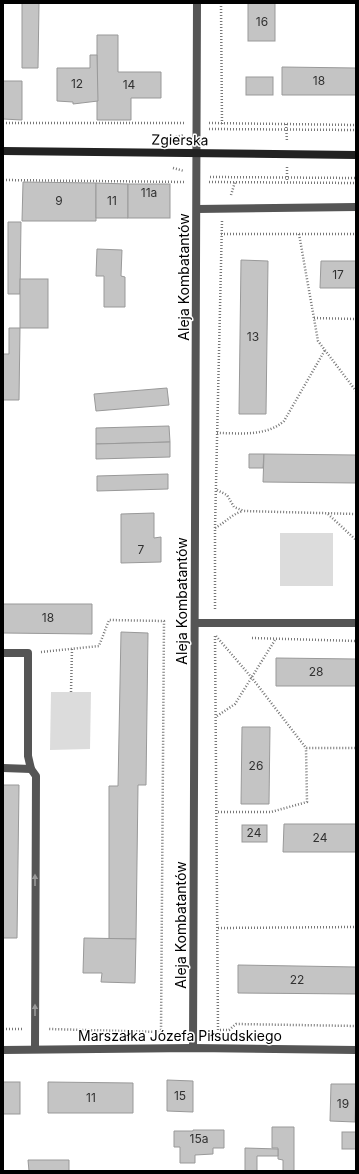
<svg xmlns="http://www.w3.org/2000/svg" width="359" height="1174" font-family="Inter,sans-serif">
	<style>
		.green { fill: #dcdcdc }
		.building { fill: #c4c4c4; stroke: #999 }
		.lines { fill: none; stroke-linecap: round; stroke-linejoin: round }
		.path { stroke: #777; stroke-width: 2.5; stroke-dasharray: 1 2; stroke-linecap: butt }
		.service { stroke: #555; stroke-width: 8 }
		.minor { stroke: #555; stroke-width: 8 }
		.secondary { stroke: #222; stroke-width: 8 }
		.oneway { fill: #999 }
		.labels { text-anchor: middle; stroke-width: 3; stroke-linejoin: round; paint-order: stroke }
		.number-label { font-size: 12px; fill: #313131 }
		.street-label { font-size: 14px; fill: #000; stroke: #fff }
	</style>
	<rect width="100%" height="100%" fill="#fff"/>
	<g class="green">
		<rect x="280" y="533" width="53" height="53"/>
		<path d="M51,692H91L90,749L50,750Z"/>
	</g>
	<g class="building">
		<path d="M22,3H39L38,68H22Z"/>
		<rect x="248" y="3" width="27" height="38"/>
		<path d="M97,35H118V72H161V98H131V120H97Z"/>
		<path d="M90,55H97L98,101L73,104V102L57,101V68H90Z"/>
		<path d="M282,67L356,68V95H282Z"/>
		<rect x="246" y="77" width="27" height="18"/>
		<path d="M3,81H22V120L3,119Z"/>
		<path d="M23,182L96,183V221H22Z"/>
		<path d="M96,183L128,184V218H96Z"/>
		<rect x="128" y="184" width="42" height="34"/>
		<path d="M8,222H21L20,294H8Z"/>
		<path d="M97,249L122,250L121,276L125,277V307H104V276H96Z"/>
		<path d="M241,260L268,261L266,414H239Z"/>
		<path d="M321,261H356V288H320Z"/>
		<rect x="20" y="279" width="28" height="49"/>
		<path d="M9,328H20L19,400H3V354H9Z"/>
		<path d="M167,388L169,405L96,411L94,394Z"/>
		<path d="M169,426L170,442L96,444V428Z"/>
		<path d="M170,442V457L96,459V444Z"/>
		<path d="M249,454H264L263,468H249Z"/>
		<path d="M264,454L356,455V483L263,482Z"/>
		<path d="M168,474V489L97,491V476Z"/>
		<path d="M154,513V538L161,537V562L121,563V514Z"/>
		<path d="M3,604H92V634L3,633Z"/>
		<path d="M121,632L148,633L146,785H138L136,939H109V786H118Z"/>
		<path d="M276,658L356,659V686H276Z"/>
		<path d="M242,727H270L269,804H241Z"/>
		<path d="M3,785H19L17,938H3Z"/>
		<path d="M284,824H356V852H283Z"/>
		<rect x="242" y="825" width="25" height="17"/>
		<path d="M84,938L136,939L135,983L101,982L102,973H83Z"/>
		<path d="M238,965L356,967V994L238,993Z"/>
		<path d="M167,1080L193,1081V1112L167,1111Z"/>
		<rect x="3" y="1082" width="17" height="32"/>
		<path d="M48,1082L133,1083V1113H48Z"/>
		<path d="M331,1084H356L355,1122L330,1121Z"/>
		<path d="M272,1127H294V1171H283V1160L278,1159V1148H272Z"/>
		<path d="M193,1130H224V1148H213V1154L195,1155V1163H180V1147H174V1131H193Z"/>
		<rect x="342" y="1132" width="14" height="17"/>
		<path d="M245,1148L278,1149V1156H257V1171H245Z"/>
		<path d="M28,1160H69V1171H29Z"/>
	</g>
	<g class="lines">
		<g class="path">
			<path d="M221,3L222,124"/>
			<path d="M3,123H184"/>
			<path d="M209,123L356,125"/>
			<path d="M286,124L287,142"/>
			<path d="M209,129L356,130"/>
			<path d="M170,138L184,135"/>
			<path d="M287,167V182"/>
			<path d="M173,168L184,171"/>
			<path d="M210,177L356,178"/>
			<path d="M3,180L184,182"/>
			<path d="M209,182L356,183"/>
			<path d="M231,195L235,182"/>
			<path d="M221,234H356"/>
			<path d="M299,234L318,341L356,391"/>
			<path d="M314,318L356,319"/>
			<path d="M217,433C239,433 266,437 284,421L325,350"/>
			<path d="M217,490L227,495L234,507L244,511L356,514"/>
			<path d="M328,514L356,540"/>
			<path d="M215,528C226,522 232,514 243,511"/>
			<path d="M215,609V528L222,221"/>
			<path d="M215,636L218,1030H229L236,1024L356,1026"/>
			<path d="M216,636L252,678L306,748H356"/>
			<path d="M252,638L356,641"/>
			<path d="M41,652L99,646L109,620L164,621L161,1032L49,1029"/>
			<path d="M71,692L72,649"/>
			<path d="M217,716L235,704L275,640"/>
			<path d="M218,812H271L307,802L306,748"/>
			<path d="M218,928L356,927"/>
			<path d="M3,1029H22"/>
		</g>
		<g class="service">
			<path d="M197,209L356,207"/>
			<path d="M195,623H356"/>
			<path d="M3,653H28V756L31,769L3,768"/>
			<path d="M31,769L36,776L35,1049"/>
		</g>
		<g class="minor">
			<path d="M193,1048L197,3"/>
			<path d="M3,1050L193,1048L356,1050"/>
		</g>
		<path class="secondary" d="M3,151L356,155"/>
	</g>
	<defs><path id="oneway-solid" d="M-6-.8H1V-3.2L6.5 0L1 3.2V.8H-6Z"/></defs>
	<g class="oneway">
		<use href="#oneway-solid" transform="translate(35 880) rotate(-90)"/>
		<use href="#oneway-solid" transform="translate(35 1010) rotate(-90)"/>
	</g>
	<g class="labels">
		<g class="number-label">
			<text x="262" y="26">16</text>
			<text x="319" y="85">18</text>
			<text x="77" y="88">12</text>
			<text x="129" y="89">14</text>
			<text x="149" y="197">11a</text>
			<text x="59" y="205">9</text>
			<text x="112" y="205">11</text>
			<text x="338" y="279">17</text>
			<text x="253" y="341">13</text>
			<text x="141" y="554">7</text>
			<text x="48" y="622">18</text>
			<text x="316" y="676">28</text>
			<text x="256" y="770">26</text>
			<text x="254" y="837">24</text>
			<text x="320" y="842">24</text>
			<text x="297" y="984">22</text>
			<text x="180" y="1100">15</text>
			<text x="91" y="1102">11</text>
			<text x="343" y="1108">19</text>
			<text x="199" y="1143">15a</text>
		</g>
		<g class="street-label">
			<text transform="translate(180 140) rotate(1)" y="5">Zgierska</text>
			<text transform="translate(184 277) rotate(-90)" y="5">Aleja Kombatantów</text>
			<text transform="translate(182 601) rotate(-90)" y="5">Aleja Kombatantów</text>
			<text transform="translate(181 925) rotate(-90)" y="5">Aleja Kombatantów</text>
			<text x="180" y="1041">Marszałka Józefa Piłsudskiego</text>
		</g>
	</g>
	<rect width="359" height="1174" fill="none" stroke="#000000" stroke-width="8"/>
</svg>
